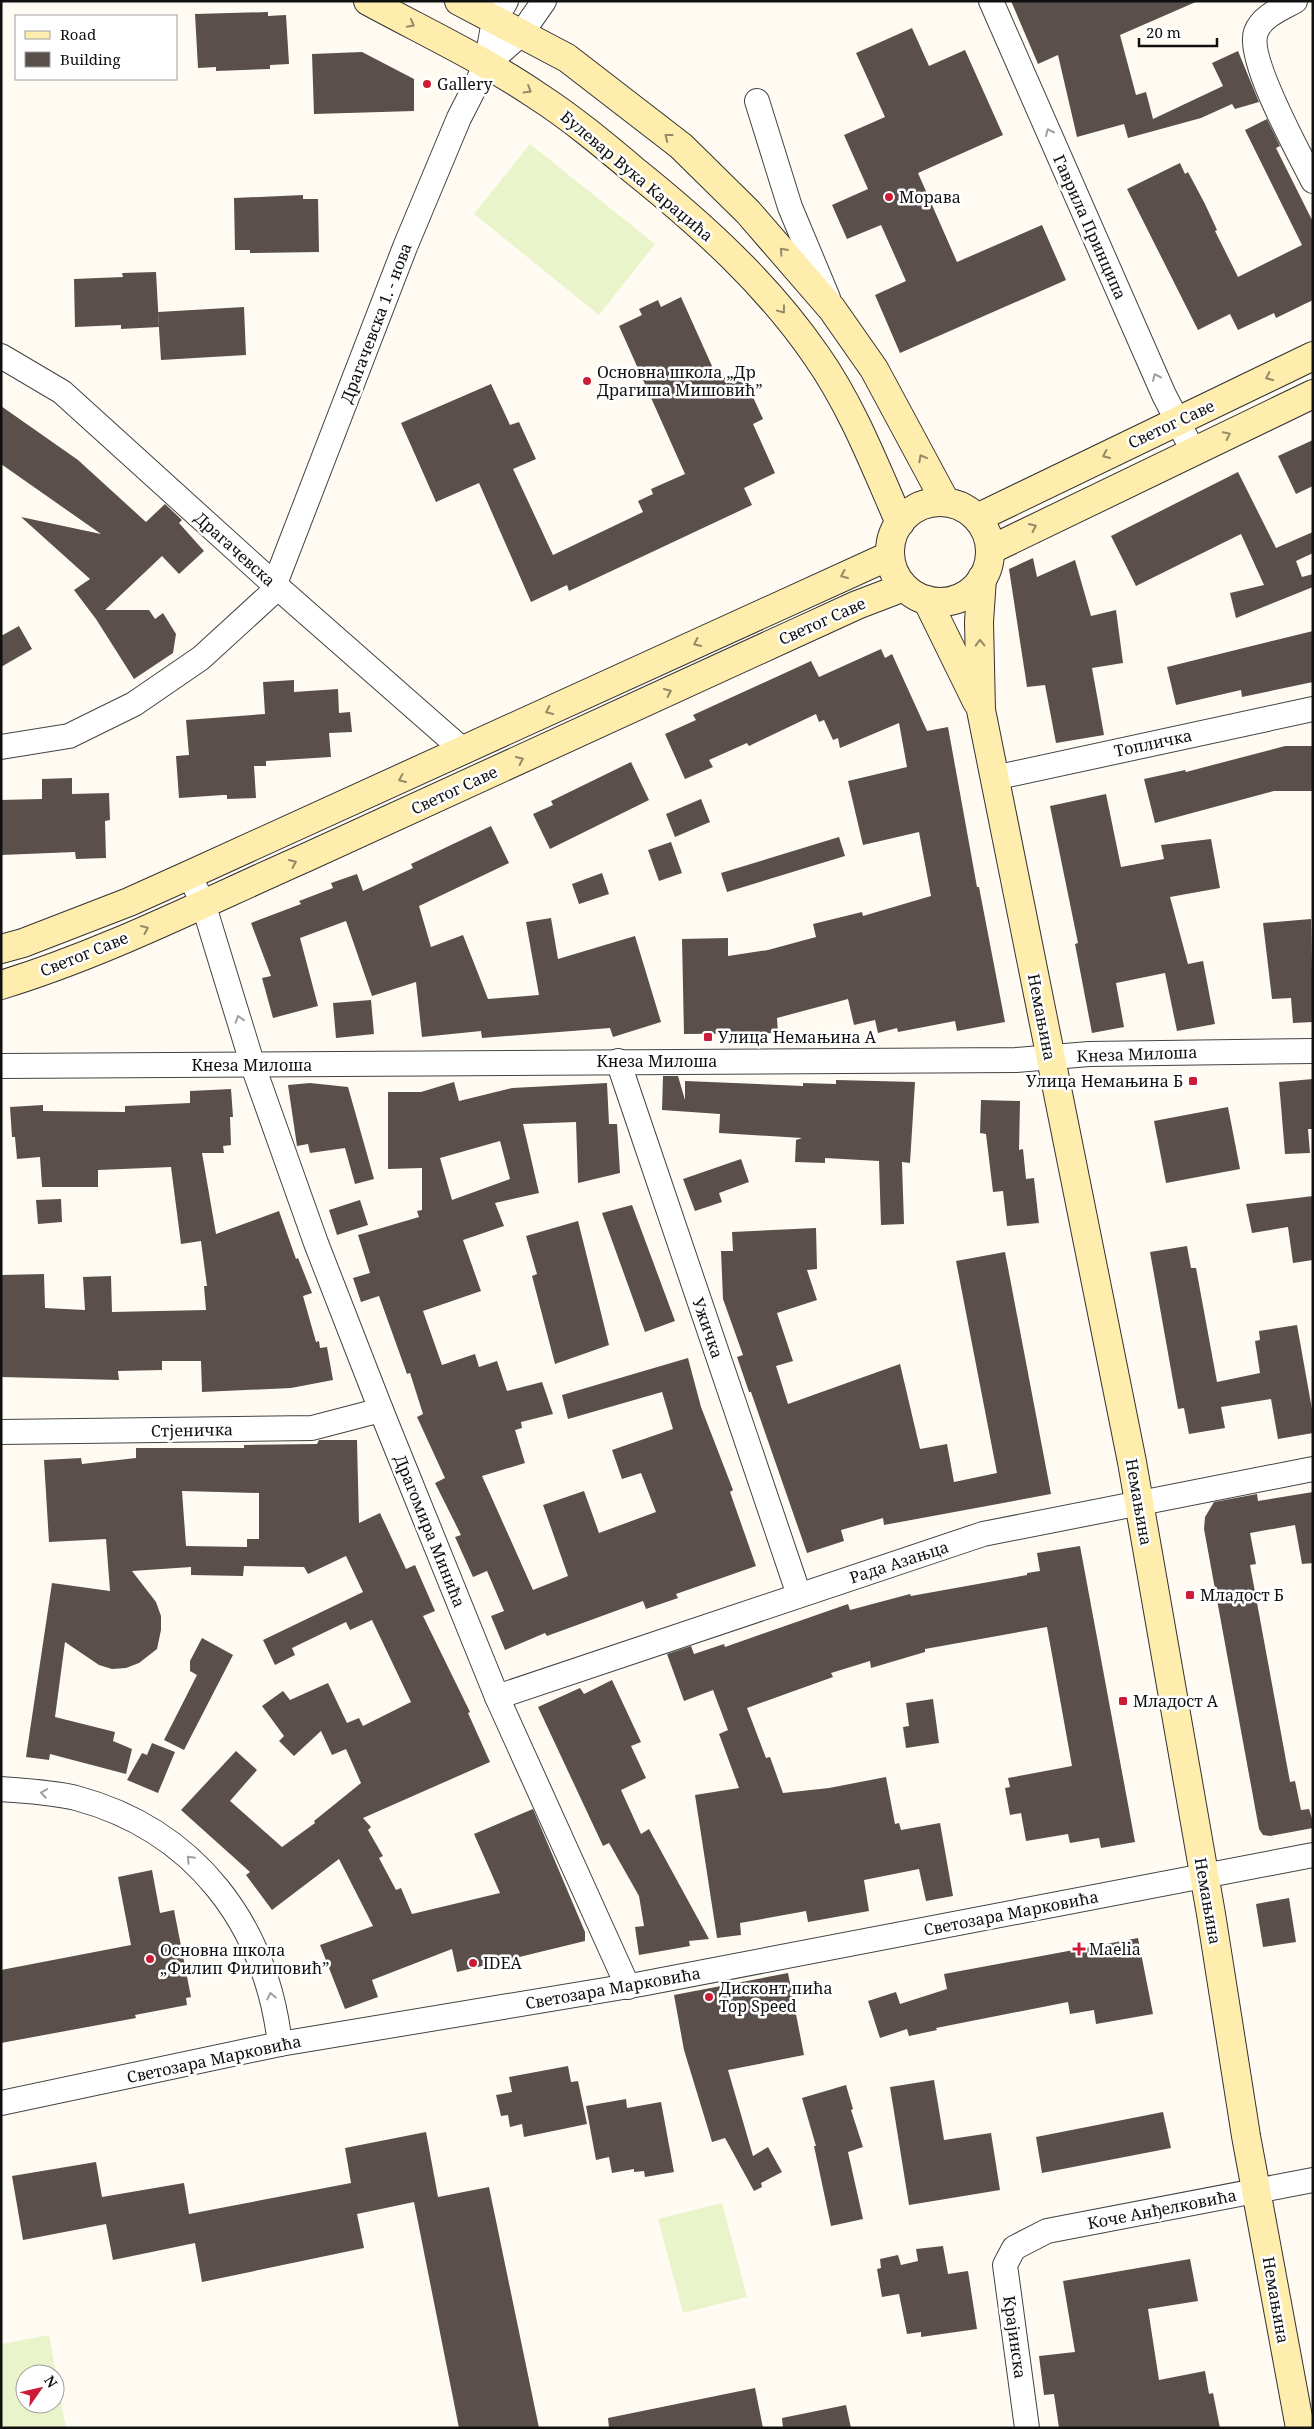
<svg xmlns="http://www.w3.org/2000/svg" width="1314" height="2429" font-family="'Noto Serif',serif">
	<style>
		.pitch { fill: #eaf4cb; fill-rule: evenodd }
		.building { fill: #5a4f4b; fill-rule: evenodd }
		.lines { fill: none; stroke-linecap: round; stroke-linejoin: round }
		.street-casing { stroke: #434343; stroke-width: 26 }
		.secondary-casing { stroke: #323232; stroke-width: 30 }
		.street { stroke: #fff; stroke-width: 24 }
		.secondary { stroke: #ffedae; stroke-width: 28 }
		.oneway { stroke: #938a67 }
		.oneway2 { stroke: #9f9f9f }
		.poi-dot { fill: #cd1a36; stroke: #fff; stroke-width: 2 }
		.labels { text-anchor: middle; stroke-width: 5; stroke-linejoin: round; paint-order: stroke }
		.poi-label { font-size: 16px; fill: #101010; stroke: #fff; text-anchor: start }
		.street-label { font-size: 16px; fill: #101010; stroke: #fff }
	</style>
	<rect width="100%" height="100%" fill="#fffbf3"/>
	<g class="pitch">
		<path d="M530,144L655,244L599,315L474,214Z"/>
		<path d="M722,2203L747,2297L683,2313L658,2219Z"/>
		<path d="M49,2335L66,2428H1V2344ZM25,2374H55V2404H25Z"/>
	</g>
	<g class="building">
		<path d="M1011,1H1198L1120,35L1136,95L1146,92L1153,119L1223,86L1212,63L1238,51L1259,102L1235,109L1232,104L1201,118L1128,138L1124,124L1077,137L1058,55L1038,64Z"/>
		<path d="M268,12V16L286,15L289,64L270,65V69L216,71V67L198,68L195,14Z"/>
		<path d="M912,28L929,66L965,50L1003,135L918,173L957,262L1042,225L1066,280L900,353L875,295L906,281L881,225L847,239L832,205L868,189L844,135L885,117L856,53Z"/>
		<path d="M362,52L414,79V111L314,114L312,54Z"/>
		<path d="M1267,119L1280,146L1276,148L1313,222V300L1276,318L1274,313L1238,330L1230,314L1198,330L1127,189L1180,163L1185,174L1188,172L1205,204L1217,230L1215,231L1238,277L1302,245L1245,130Z"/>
		<path d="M303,195V199H318L319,252L250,253V250H235L234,198Z"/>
		<path d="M156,272L159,327L121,329V325L75,327L74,279L123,277L122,273Z"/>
		<path d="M681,297L716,375L747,384L763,419L753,424L775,473L744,488L752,505L569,591L567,585L531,602L479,483L436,502L401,423L491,384L510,425L519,422L536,459L513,469L553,555L643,512L638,501L653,494L651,489L685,474L619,326L642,315L639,309L658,300L661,307Z"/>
		<path d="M244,307L246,355L161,360L158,312Z"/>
		<path d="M1,406L78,460L146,522L165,504L182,520L179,523L204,551L179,574L162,556L105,610H149L155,619L163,613L176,634L173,653L134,679L96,619L74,590L90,579L21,517L101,534L1,464Z"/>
		<path d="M1313,440V486L1296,494L1278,456Z"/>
		<path d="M1238,472L1276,548L1313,532V553L1296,561L1302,577L1313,574V587L1236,618L1230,593L1264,585L1241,534L1136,586L1111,536Z"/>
		<path d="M1033,558L1037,577L1075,560L1091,616L1116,610L1123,663L1092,668L1104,735L1056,743L1045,685L1027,687L1009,569Z"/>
		<path d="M19,626L32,649L1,667V636Z"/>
		<path d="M1313,631V682L1242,697L1241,690L1176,705L1167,667Z"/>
		<path d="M881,649L885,658L892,654L927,731L948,727L977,887H979L1005,1022L957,1031L955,1021L898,1032L897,1028L878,1033L875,1020L854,1025L848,999L777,1018L778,1033L684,1034L682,939L728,938V956L768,950L816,937L813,924L862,912L863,916L931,896L919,832L863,845L848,781L907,767L899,723L840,748L838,738L833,740L824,720L819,722L816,714L749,746L747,743L709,760L713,767L685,779L665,734L696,720L693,715L811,661L819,677Z"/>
		<path d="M294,680V692L338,689L339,713L350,712L352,732L329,733L331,757L266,761V766H254L256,798L227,799V795H223L179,798L176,756L189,755L186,720L265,714L263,682Z"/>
		<path d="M1285,746H1313V791H1274L1155,823L1144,779L1185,770L1186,772Z"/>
		<path d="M631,762L649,800L550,849L533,814L553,805L551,801Z"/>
		<path d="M72,778V794L109,793L110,820L105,821L106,858L76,859L75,852L1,855V800L42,799V779Z"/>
		<path d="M1106,794L1121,867L1164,859L1161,845L1211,839L1220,888L1170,897L1188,964L1203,961L1215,1024L1177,1031L1165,973L1116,983L1124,1027L1092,1033L1075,944L1078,943L1050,806Z"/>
		<path d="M701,799L710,822L675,837L666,814Z"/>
		<path d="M491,826L509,863L419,906L431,947L463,935L488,999L539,995L526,922L551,918L558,959L635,936L661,1022L613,1037L610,1028L482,1038L481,1031L422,1037L416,982L372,996L346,921L300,938L318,1006L273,1018L262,978L271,976L251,923L301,904L299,901L333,888L331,883L357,874L363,891L413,868L411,864Z"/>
		<path d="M839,837L845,856L727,892L721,873Z"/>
		<path d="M671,842L682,873L659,881L648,850Z"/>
		<path d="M602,873L609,894L579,904L572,884Z"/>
		<path d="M1311,919L1313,1022L1293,1023L1291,998L1272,999L1263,923Z"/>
		<path d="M371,1000L374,1034L336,1038L333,1003Z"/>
		<path d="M663,1076H678L685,1100V1081L803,1086V1083L836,1084V1080L915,1082L910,1163L902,1162L904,1224L881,1225L879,1161L825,1158V1163L795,1162L796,1140L802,1138L719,1133L720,1114L662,1110Z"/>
		<path d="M1313,1079V1129H1308L1310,1153L1285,1154L1279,1082Z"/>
		<path d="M454,1082L459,1101L512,1088L607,1083L609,1124H617L620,1173L578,1183L576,1122L523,1124L539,1193L495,1203L504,1226L463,1240L481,1291L423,1311L442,1365L475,1354L479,1367L497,1361L507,1391L542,1382L553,1414L521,1422L522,1428L515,1430L525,1463L482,1476L533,1590L568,1576L543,1505L584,1491L599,1533L656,1512L641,1473L622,1479L612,1450L673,1429L662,1392L568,1419L562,1395L688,1358L701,1407L733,1490L730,1492L756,1566L676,1594L678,1598L646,1609L643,1601L547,1636L545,1633L505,1650L491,1616L504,1611L487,1571L473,1577L455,1537L461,1535L435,1483L445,1478L417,1417L423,1414L410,1373L407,1374L379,1296L361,1302L353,1278L370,1273L358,1235L419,1217L417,1211L422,1210V1168L388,1169V1092H421ZM500,1141L510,1179L452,1200L440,1158Z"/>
		<path d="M310,1083L348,1087L374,1179L355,1184L345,1148L310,1153L308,1144L297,1146L288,1085Z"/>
		<path d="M231,1089L233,1117H230L231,1145L223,1146L224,1153H202L216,1234L279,1211L296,1259L298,1258L312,1293L303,1296L316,1342L319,1341L320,1348L327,1347L333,1380L291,1388L202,1392L201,1361H162V1370L118,1371L119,1380L1,1377V1275L44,1274L45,1308L85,1310L83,1277L111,1276L112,1312L206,1310L204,1286H207L201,1241L181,1244L171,1167L98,1170V1187H42L40,1157L17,1159L15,1137H12L10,1107L43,1105V1111L125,1112V1106L190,1103V1091Z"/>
		<path d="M981,1100L1020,1101L1019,1150L1023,1149L1026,1179L1034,1178L1039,1223L1007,1226L1003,1191L993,1192L986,1134L980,1133Z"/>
		<path d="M1228,1107L1240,1169L1166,1183L1154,1121Z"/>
		<path d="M741,1159L749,1182L719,1193L722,1202L695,1211L683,1179Z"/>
		<path d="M1313,1196V1260L1293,1263L1288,1227L1252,1233L1246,1204Z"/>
		<path d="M61,1199L62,1222L38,1224L36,1200Z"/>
		<path d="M360,1200L368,1225L337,1235L329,1210Z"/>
		<path d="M632,1205L675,1321L645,1332L602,1213Z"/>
		<path d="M578,1221L609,1345L555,1364L532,1276L537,1274L526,1236Z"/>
		<path d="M816,1228L817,1269L807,1270L817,1300L777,1313L793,1361L776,1366L788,1404L900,1364L920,1449L947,1444L954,1482L997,1473L956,1261L1005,1252L1051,1494L884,1525L883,1518L841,1530L844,1541L807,1553L751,1392H749L737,1357L743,1355L723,1299L721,1251H733L732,1232Z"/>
		<path d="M1187,1246L1191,1268H1196L1217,1382L1260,1373L1255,1341L1260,1340L1259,1331L1297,1325L1313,1415V1433L1278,1439L1271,1399L1221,1407L1225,1428L1189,1434L1184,1408L1178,1409L1150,1252Z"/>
		<path d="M319,1440H357L359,1523L380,1513L406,1569L415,1565L435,1611L423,1616L470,1712L468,1713L490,1762L363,1818L371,1827L368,1830L383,1856L379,1858L396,1890L401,1888L412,1914L500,1893L474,1834L533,1809L585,1932V1941L457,1972L452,1949L372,1980L378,1997L345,2009L320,1945L373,1926L339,1859L272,1910L246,1875L250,1872L181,1810L236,1751L257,1770L230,1801L282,1847L315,1823L314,1821L361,1783L346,1749L332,1755L321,1731L294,1756L279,1741L284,1736L262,1706L283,1691L290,1700L328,1683L347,1723L359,1718L363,1726L411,1702L372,1620L350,1630L346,1622L292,1648L295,1655L275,1665L263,1640L363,1592L346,1556L308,1574L304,1567L244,1566L243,1576L191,1575V1567L132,1571L156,1602L161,1616V1630L157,1649L139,1663L126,1668L112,1669L99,1665L65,1642L55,1717L115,1732L113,1741L132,1749L126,1774L50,1754L49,1760L26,1757L52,1583L110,1591L106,1539L49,1542L44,1460L81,1458L82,1464L136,1458V1448H244V1445L317,1444ZM182,1491L259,1493V1539H247V1547L186,1546Z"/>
		<path d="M1313,1492V1563L1302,1564L1295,1525L1250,1533L1256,1564L1250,1565L1290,1782L1295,1781L1301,1810L1309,1809L1313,1822V1828L1270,1836L1263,1835L1259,1829L1204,1529L1205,1517L1214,1502L1257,1494L1258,1501Z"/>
		<path d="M1080,1546L1135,1842L1101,1848L1099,1838L1070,1843L1068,1834L1026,1841L1021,1813L1010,1815L1005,1788L1010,1787L1008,1778L1072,1766L1047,1627L925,1649V1652L871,1668L870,1661L831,1673L833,1677L747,1708L766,1758L770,1757L783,1793L829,1788L886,1777L895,1824L899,1823L901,1830L940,1823L953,1896L926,1901L919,1869L864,1880L869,1911L808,1922L806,1911L740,1923L741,1935L717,1938L695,1795L739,1788L719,1734L728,1730L713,1690L684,1701L667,1654L691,1646L694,1654L724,1644L725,1647L848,1604L850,1610L910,1594L911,1596L1027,1575V1573L1040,1571L1037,1553Z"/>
		<path d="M202,1638L233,1655L184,1750L164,1740L197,1675L190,1671V1661Z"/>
		<path d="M612,1680L641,1742L631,1746L646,1778L621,1790L641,1834L649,1829L709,1939L689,1941L690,1946L639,1955L635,1927L644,1926L639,1896L609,1843L603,1846L538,1707L580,1688L584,1694Z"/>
		<path d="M933,1699L939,1743L906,1748L903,1727L909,1726L906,1703Z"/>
		<path d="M152,1743L175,1752L158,1793L127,1780L142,1753L147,1755Z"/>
		<path d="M152,1870L160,1913L174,1910L191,1997L186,1998L187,2005L135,2015L136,2018L1,2043V1970L131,1945L118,1877Z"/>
		<path d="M1289,1898L1296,1942L1263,1947L1256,1904Z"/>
		<path d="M1138,1938L1153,2014L1096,2024L1094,2010L1070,2014L1068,2002L936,2028L937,2030L909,2036L907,2029L880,2038L868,2001L896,1992L900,2004L947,1989L944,1974Z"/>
		<path d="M788,1973L804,2055L728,2070L753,2156L768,2147L782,2172L761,2183L762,2187L754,2191L725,2138L712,2142L684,2050L674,1995Z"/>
		<path d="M568,2066L571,2082L578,2081L587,2124L524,2137L522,2124L510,2127L508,2115L501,2116L496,2095L512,2092L509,2077Z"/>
		<path d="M934,2080L944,2140L991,2133L1000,2190L909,2205L890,2087Z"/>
		<path d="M846,2085L853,2109L851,2110L863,2147L848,2152L863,2219L831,2226L814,2146H816L802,2098Z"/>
		<path d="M626,2099L627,2108L661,2102L674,2172L645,2177L644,2171L634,2172V2169L612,2173L609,2157L596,2160L586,2106Z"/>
		<path d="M1163,2112L1171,2148L1042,2173L1036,2137Z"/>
		<path d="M426,2132L438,2197L489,2187L539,2428H459L414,2202L357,2214L364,2248L202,2282L195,2243L113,2260L106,2224L23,2240L12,2176L96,2162L102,2197L184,2183L189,2214L351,2183L345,2148Z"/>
		<path d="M943,2246L948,2274L968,2271L977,2329L921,2337V2332L907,2334L899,2294L882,2297L877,2269L881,2268L880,2259L898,2255L901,2265L918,2261L916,2249Z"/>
		<path d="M1190,2259L1198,2301L1148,2309L1159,2380L1205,2371L1209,2394L1213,2393L1220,2428H1059L1054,2394L1044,2395L1039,2356L1075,2352L1063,2281Z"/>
		<path d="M755,2388L763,2428H609L608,2418Z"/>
		<path d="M846,2405L851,2428H783L782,2418Z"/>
	</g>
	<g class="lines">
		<defs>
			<g id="street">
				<path d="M991,1L1164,395L1193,451"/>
				<path d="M1295,1C1281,9 1262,16 1256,32C1246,58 1299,153 1313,181"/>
				<path d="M486,65L521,34L544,1"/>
				<path d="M757,101L790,207L828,298"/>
				<path d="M1,356L62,392L275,585L464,751"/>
				<path d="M1,747L69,736L134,704L201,658L271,594L405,247L459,118L486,65L494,21L506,1"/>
				<path d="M994,778L1313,709"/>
				<path d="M189,875L203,903L253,1066L316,1243L381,1410L497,1697L628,1987"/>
				<path d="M618,1061L799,1595"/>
				<path d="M1,1066L1016,1060L1089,1054L1313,1051"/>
				<path d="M1,1432L312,1428L381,1410"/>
				<path d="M497,1697L983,1534L1313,1469"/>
				<path d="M1,1789C26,1791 52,1792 76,1798C195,1830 266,1924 280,2044"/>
				<path d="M1,2103L280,2044L641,1984L1313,1855"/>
				<path d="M1027,2428L1005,2265L1014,2248L1047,2231L1313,2180"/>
			</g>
			<g id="secondary">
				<path d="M368,1C425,32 485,60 539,97C573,119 605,146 636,172C703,226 767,284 816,355C852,406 875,466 900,523"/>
				<path d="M459,1L567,58L681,146L748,212L832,309L874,369L945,501"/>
				<circle cx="940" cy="552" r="50"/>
				<path d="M977,518L1313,356"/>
				<path d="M990,550L1313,394"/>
				<path d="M982,578L979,622L981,710L1132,1462L1211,1914L1246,2136L1300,2428"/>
				<path d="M927,600L977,702"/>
				<path d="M1,949L23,943L129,902L189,875L889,556"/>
				<path d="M1,985C106,953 205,902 305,858C490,775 673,689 857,605L904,587"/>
			</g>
		</defs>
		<use href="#street" class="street-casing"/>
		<use href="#secondary" class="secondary-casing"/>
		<use href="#street" class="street"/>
		<use href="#secondary" class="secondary"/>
	</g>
	<defs><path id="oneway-chevron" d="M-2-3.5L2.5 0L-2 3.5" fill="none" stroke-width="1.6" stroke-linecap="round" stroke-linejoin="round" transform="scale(1.25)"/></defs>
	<g class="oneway">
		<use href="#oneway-chevron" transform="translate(411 24) rotate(28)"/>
		<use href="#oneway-chevron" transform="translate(528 90) rotate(31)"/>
		<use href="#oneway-chevron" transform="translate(668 137) rotate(-142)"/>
		<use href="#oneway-chevron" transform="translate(783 251) rotate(-132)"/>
		<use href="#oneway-chevron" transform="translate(782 310) rotate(53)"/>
		<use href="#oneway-chevron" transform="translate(1269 377) rotate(155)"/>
		<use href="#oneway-chevron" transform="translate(1227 435) rotate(-26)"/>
		<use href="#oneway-chevron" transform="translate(1106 455) rotate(155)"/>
		<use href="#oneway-chevron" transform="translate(922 458) rotate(-118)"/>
		<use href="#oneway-chevron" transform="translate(1033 527) rotate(-25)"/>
		<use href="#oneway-chevron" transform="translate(844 575) rotate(156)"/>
		<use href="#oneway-chevron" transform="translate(697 643) rotate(155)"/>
		<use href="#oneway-chevron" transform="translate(980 643) rotate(-91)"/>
		<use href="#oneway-chevron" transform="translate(668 692) rotate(-25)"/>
		<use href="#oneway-chevron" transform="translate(549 711) rotate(155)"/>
		<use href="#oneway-chevron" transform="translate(520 760) rotate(-25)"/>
		<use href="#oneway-chevron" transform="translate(402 779) rotate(156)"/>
		<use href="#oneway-chevron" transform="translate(293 863) rotate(-24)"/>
		<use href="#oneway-chevron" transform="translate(145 929) rotate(-24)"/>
	</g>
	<g class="oneway2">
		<use href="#oneway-chevron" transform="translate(1049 132) rotate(-114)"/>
		<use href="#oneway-chevron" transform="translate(1156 377) rotate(-114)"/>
		<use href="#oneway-chevron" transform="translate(239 1019) rotate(-107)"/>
		<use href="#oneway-chevron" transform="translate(44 1793) rotate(-171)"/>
		<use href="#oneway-chevron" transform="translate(190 1859) rotate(-134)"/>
		<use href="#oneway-chevron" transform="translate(271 1996) rotate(-102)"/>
	</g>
	<g class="poi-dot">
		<circle cx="427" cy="84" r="5"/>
		<circle cx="889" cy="197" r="5"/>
		<circle cx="587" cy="381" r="5"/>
		<rect x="703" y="1032" width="10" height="10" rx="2.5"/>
		<rect x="1188" y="1076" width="10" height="10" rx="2.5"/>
		<rect x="1185" y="1590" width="10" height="10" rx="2.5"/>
		<rect x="1118" y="1696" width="10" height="10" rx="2.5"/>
		<path d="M1076.5 1941.5h5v5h5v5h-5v5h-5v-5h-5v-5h5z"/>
		<circle cx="150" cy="1959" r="5"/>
		<circle cx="473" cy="1963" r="5"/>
		<circle cx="709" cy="1997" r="5"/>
	</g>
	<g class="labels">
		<g class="poi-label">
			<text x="437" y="90">Gallery</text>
			<text x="899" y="203">Морава</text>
			<text x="597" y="378">Основна школа „Др<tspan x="597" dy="18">Драгиша Мишовић”</tspan></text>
			<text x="718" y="1043">Улица Немањина А</text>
			<text x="1183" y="1087" text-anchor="end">Улица Немањина Б</text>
			<text x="1200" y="1601">Младост Б</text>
			<text x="1133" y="1707">Младост А</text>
			<text x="1089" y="1955">Maelia</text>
			<text x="160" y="1956">Основна школа<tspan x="160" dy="18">„Филип Филиповић”</tspan></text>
			<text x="483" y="1969">IDEA</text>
			<text x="719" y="1994">Дисконт пића<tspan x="719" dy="18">Top Speed</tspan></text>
		</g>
		<g class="street-label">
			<text transform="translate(637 176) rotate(40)" y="6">Булевар Вука Караџића</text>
			<text transform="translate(1090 227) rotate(66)" y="6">Гаврила Принципа</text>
			<text transform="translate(376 323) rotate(-69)" y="6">Драгачевска 1. - нова</text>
			<text transform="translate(1171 424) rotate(-25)" y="6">Светог Саве</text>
			<text transform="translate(235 549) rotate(42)" y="6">Драгачевска</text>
			<text transform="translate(822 621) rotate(-24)" y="6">Светог Саве</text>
			<text transform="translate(1153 743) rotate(-12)" y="6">Топличка</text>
			<text transform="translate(454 790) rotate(-25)" y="6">Светог Саве</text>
			<text transform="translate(84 954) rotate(-22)" y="6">Светог Саве</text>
			<text transform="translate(1042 1017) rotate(79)" y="6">Немањина</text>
			<text transform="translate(1137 1054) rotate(-2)" y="6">Кнеза Милоша</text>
			<text x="657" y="1067">Кнеза Милоша</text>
			<text x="252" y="1071">Кнеза Милоша</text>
			<text transform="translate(708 1328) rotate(71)" y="6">Ужичка</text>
			<text transform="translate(192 1430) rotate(-1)" y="6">Стјеничка</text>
			<text transform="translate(1139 1502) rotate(80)" y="6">Немањина</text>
			<text transform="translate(430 1531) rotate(68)" y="6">Драгомира Минића</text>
			<text transform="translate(899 1562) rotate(-18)" y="6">Рада Азањца</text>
			<text transform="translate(1208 1901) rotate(80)" y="6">Немањина</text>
			<text transform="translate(1011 1913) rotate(-11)" y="6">Светозара Марковића</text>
			<text transform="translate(613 1988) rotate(-10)" y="6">Светозара Марковића</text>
			<text transform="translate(214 2059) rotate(-12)" y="6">Светозара Марковића</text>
			<text transform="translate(1162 2209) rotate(-11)" y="6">Коче Анђелковића</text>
			<text transform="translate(1276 2300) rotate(80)" y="6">Немањина</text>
			<text transform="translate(1015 2337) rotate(82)" y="6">Крајинска</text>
		</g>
	</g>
	<rect width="1314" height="2429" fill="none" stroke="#101010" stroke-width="5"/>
	<rect x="15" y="15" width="162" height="65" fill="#ffffff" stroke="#9f9f9f"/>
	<rect x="25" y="31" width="25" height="8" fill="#ffedae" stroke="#9f9f9f"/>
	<text x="60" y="40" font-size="15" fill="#101010">Road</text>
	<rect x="25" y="52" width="25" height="15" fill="#5a4f4b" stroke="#9f9f9f"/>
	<text x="60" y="65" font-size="15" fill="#101010">Building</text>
	<g transform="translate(40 2389) rotate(56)"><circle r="24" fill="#ffffff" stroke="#9f9f9f"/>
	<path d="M0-4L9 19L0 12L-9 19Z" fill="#cd1a36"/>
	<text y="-8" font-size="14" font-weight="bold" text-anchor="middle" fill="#101010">N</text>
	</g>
	<path d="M1139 38v8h78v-8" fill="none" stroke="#101010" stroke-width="2.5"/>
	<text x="1146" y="38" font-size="15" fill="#101010" stroke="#ffffff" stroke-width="4" paint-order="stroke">20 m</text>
</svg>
